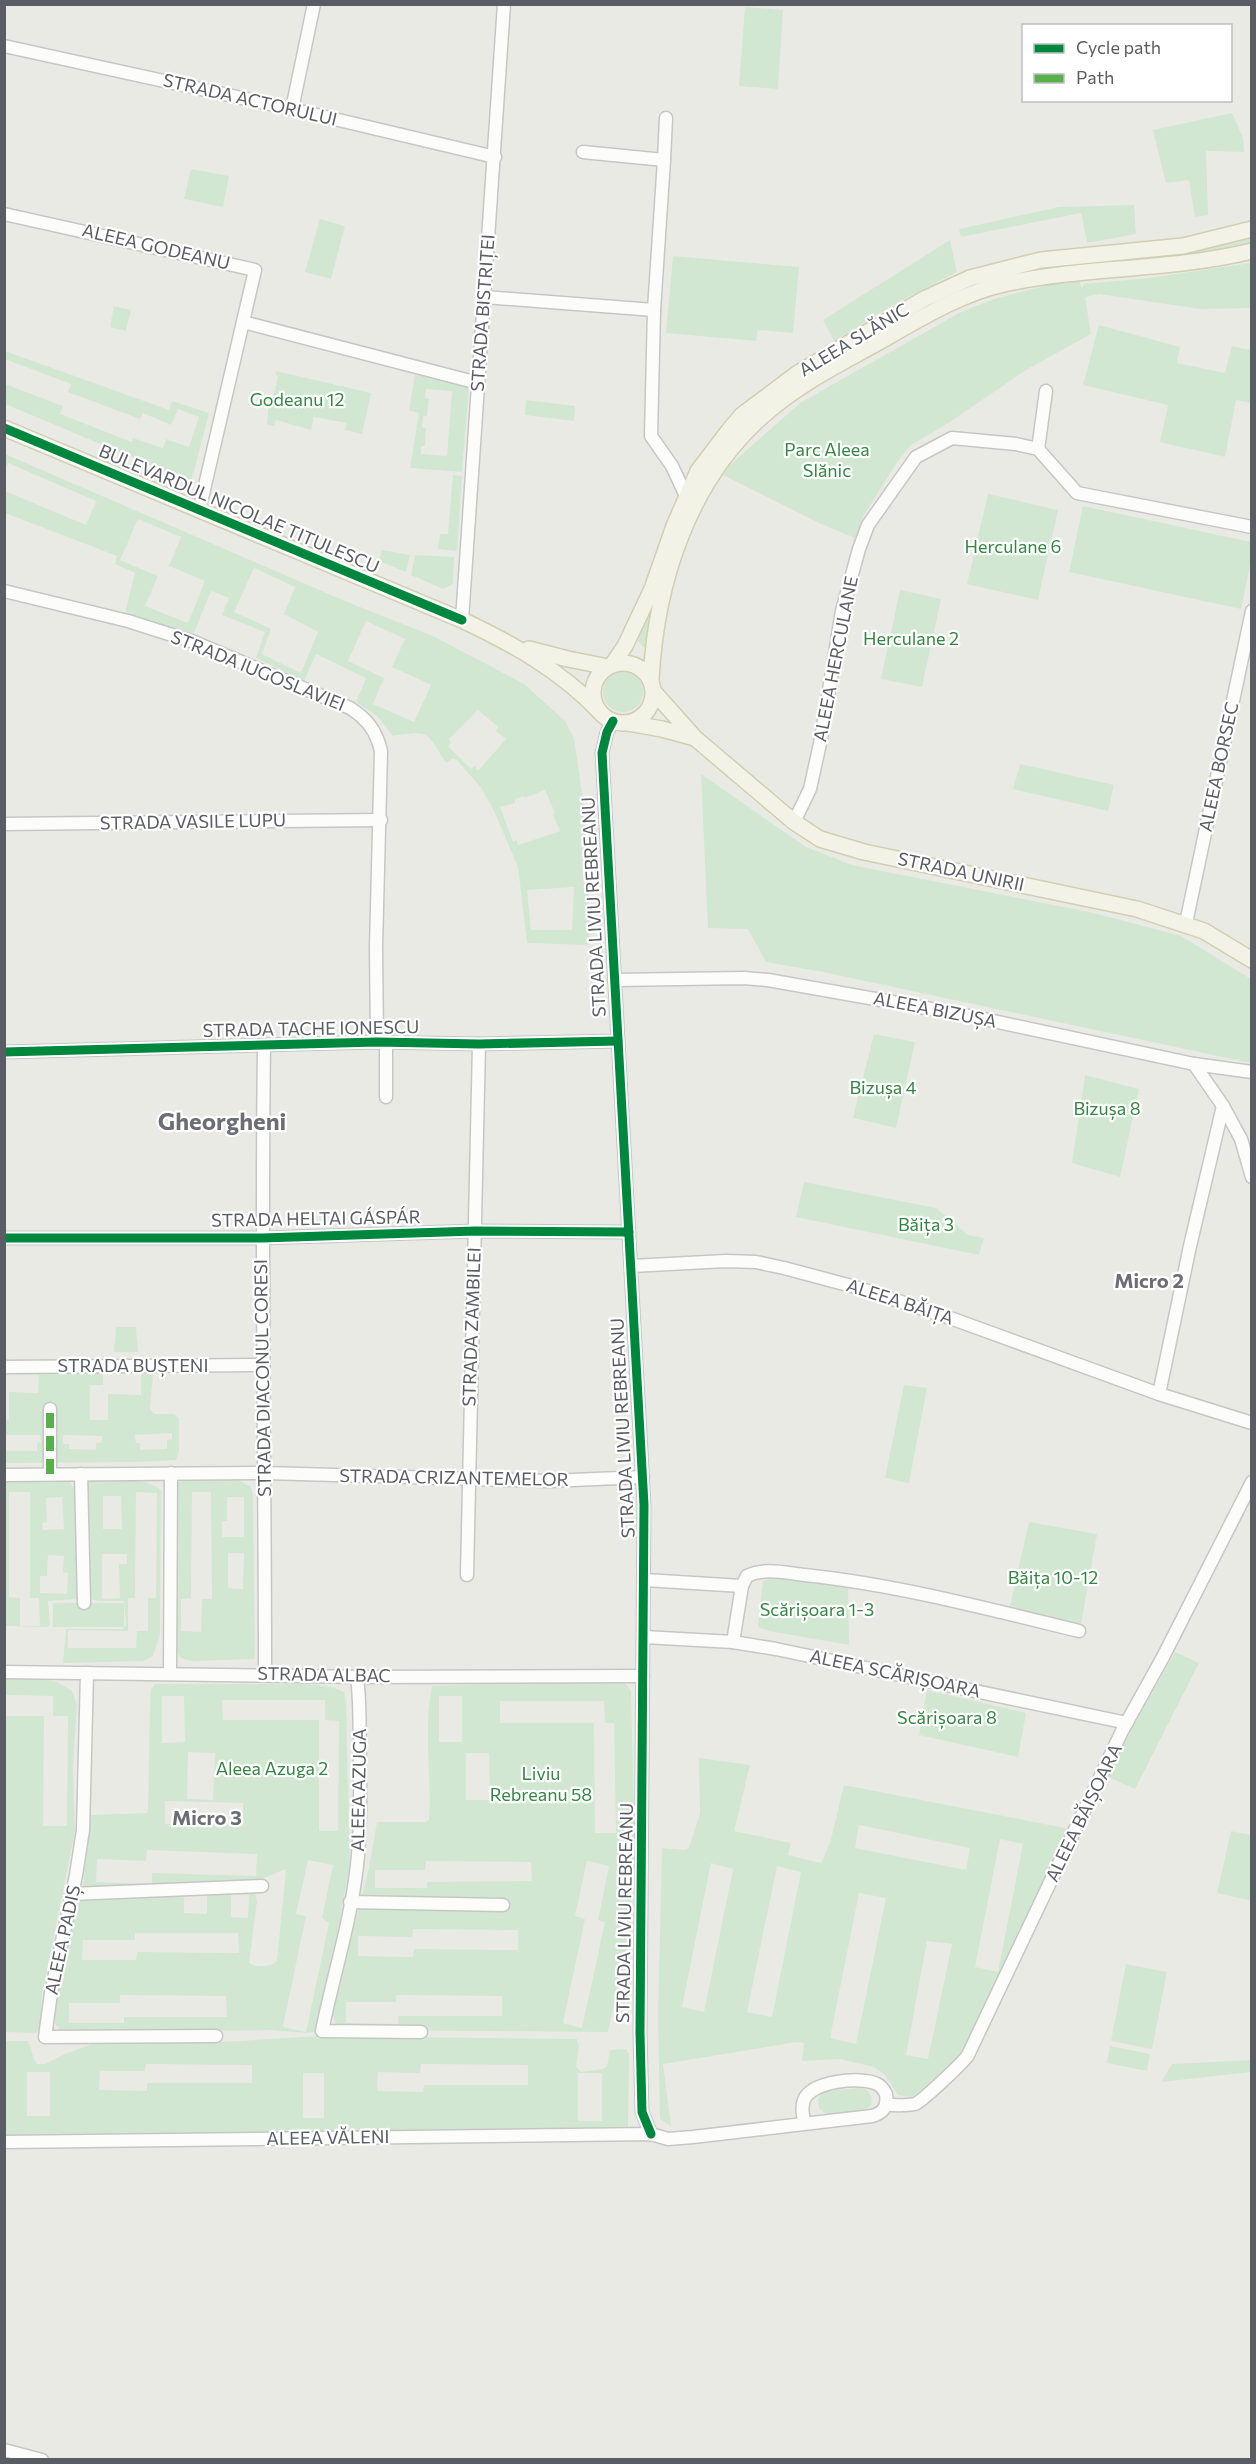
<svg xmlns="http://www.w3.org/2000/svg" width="1256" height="2464" font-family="Commissioner,sans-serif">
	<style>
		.green { fill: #d2e7d2; fill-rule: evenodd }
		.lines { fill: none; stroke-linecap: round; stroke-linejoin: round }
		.minor-casing { stroke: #c6c7c5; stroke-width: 15 }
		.major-casing { stroke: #d2ceb2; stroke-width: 18 }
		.minor { stroke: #fcfcfb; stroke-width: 12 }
		.major { stroke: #f2f2e7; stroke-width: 15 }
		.quiet { stroke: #58b04a; stroke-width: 8; stroke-dasharray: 15 8; stroke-linecap: butt }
		.cycleway-casing { stroke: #fff; stroke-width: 13 }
		.cycleway { stroke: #00873e; stroke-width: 9 }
		.labels { text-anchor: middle; stroke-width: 4.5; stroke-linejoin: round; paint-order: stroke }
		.street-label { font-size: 18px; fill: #5a5d63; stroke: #fff }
		.park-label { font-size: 18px; fill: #358643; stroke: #fff }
		.neighbourhood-label { font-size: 20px; font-weight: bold; fill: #6b6f75; stroke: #fff }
		.district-label { font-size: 24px; font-weight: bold; fill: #6b6f75; stroke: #fff }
	</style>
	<rect width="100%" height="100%" fill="#eaeae5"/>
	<g class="green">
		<path d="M745,7L783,10L778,89L739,86Z"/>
		<path d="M1232,113L1243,138L1244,152L1206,151L1208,215L1195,217L1189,180L1166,183L1153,130Z"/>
		<path d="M191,169L229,176L223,207L184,199Z"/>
		<path d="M1134,205L1136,234L1087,243L1081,213L961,237L959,229L1059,207Z"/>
		<path d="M320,219L345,226L331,279L305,272Z"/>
		<path d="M1251,235V242C1232,246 1213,252 1194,255C1127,266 1058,268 992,283C950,293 911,319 874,340C831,365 787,389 750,423C688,480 665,567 648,646L643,647L638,641C662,567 686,472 745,419C778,389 816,368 854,345C896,319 940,293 988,278C1052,259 1123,258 1190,249C1210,246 1231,240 1251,235Z"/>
		<path d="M950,240L957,272L902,300L834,341L823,320Z"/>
		<path d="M673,256L799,267L793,333L758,330L756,341L666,333Z"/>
		<path d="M1251,263V308L1200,309L1099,294L1085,297L1091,334L1026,370L947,424L911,445L898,461L864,515L855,538L821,524L723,475L731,464L800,403L959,313L994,299L1048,285L1079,280L1082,288L1084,284L1148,278Z"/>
		<path d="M114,306L131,310L126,331L110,327Z"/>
		<path d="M1099,325L1180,347L1177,363L1225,373L1232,346L1251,350V403L1236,400L1225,457L1160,442L1168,405L1083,385Z"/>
		<path d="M5,351L169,410L172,401L209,413L191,482L5,404V384L63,406L60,414L132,442L133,438L163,448L166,439L189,447L199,417L178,409L171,425L143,413L140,419L68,392L71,384L5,359Z"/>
		<path d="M276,371L371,393L362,434L345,430L347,423L314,417L311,430L276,420L274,426L267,424L269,402L272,401L278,377L276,375Z"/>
		<path d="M415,374L469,386L462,472L410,468L419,413L409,411ZM426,389L452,391L447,456L421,454V446H425L426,428L422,427L423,416H427L429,399L425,398Z"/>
		<path d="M526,400L575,406L574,421L525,415Z"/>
		<path d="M5,454L345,601L433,636L524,684L565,721L574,738L584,807L588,873L589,945L527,943L518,867L494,811L482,789L457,760L452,759L446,763C426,732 431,730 393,736L377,716L356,702L366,678L316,654L304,681L256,658L265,632L222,615L229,598L211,591L192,638L125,614L135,573L115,564L117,556L5,513V491L86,525L96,501L8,463L5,470ZM138,519L181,537L169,566L205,581L188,623L145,606L158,576L120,560ZM254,568L295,587L284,614L318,632L301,673L262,654L271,629L234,612ZM366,621L405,639L392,667L431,685L414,722L373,704L384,678L348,661ZM478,710L498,727L496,731L506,739L478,771L475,766L471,769L448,746L451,743L449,739ZM545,790L555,813L553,815L560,831L518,845L517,840L513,842L500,807L515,803V799L524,796L525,798ZM574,887L572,930H531L527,890Z"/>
		<path d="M453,475L462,476L457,551L438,549L440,534H448Z"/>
		<path d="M988,494L1058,510L1038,600L967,584Z"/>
		<path d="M1083,506L1251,542V560L1241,609L1069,572Z"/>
		<path d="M382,550L410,555L406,572L379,561Z"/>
		<path d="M415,555L454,557L453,584L443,589L411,575Z"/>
		<path d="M900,590L941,599L922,687L881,679Z"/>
		<circle cx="623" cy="692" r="20"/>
		<path d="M1020,764L1114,785L1108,811L1013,789Z"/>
		<path d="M701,774L806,847L852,865L1094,913L1181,936L1251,979V1063L823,972L766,962L748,929L708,928Z"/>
		<path d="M874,1034L915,1042L896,1128L853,1118Z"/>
		<path d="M1085,1075L1139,1089L1120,1177L1072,1163Z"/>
		<path d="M804,1182L936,1208L968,1235L984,1238L979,1255L796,1217Z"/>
		<path d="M116,1327H136L138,1352H114Z"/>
		<path d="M150,1369L153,1373L150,1409L154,1414H174L179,1418V1451L176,1460L137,1462L5,1463L4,1445L6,1451H37V1443L41,1442L40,1435H5V1420L9,1419V1392L38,1393L39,1375L5,1374V1370ZM103,1373L141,1374V1395L108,1394V1420H90V1385H103ZM172,1433V1439L167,1440V1449L140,1450V1443H136L135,1435ZM63,1435L102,1436V1442L96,1443V1450L69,1449V1444H63Z"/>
		<path d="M904,1385L927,1388L909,1483L885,1478Z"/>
		<path d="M186,1479L238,1480L251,1487L253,1495L255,1659L193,1661C182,1660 177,1657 175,1646L178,1483ZM192,1492H211L212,1599H202L201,1632L181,1631V1599L191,1598ZM227,1497H244V1537H222V1521H227ZM228,1553H244L243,1589L228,1588Z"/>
		<path d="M56,1480L70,1482L76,1492L77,1599L48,1601L50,1625L47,1627L5,1626L4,1482ZM9,1492H30V1598H39L40,1626H20V1598L9,1597ZM62,1497L64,1529L43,1530L42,1523L47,1522L46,1498ZM48,1555L64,1556L63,1572L68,1573L67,1594L40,1593V1576H47Z"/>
		<path d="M97,1480C118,1480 143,1476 161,1490L160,1635L153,1656L143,1661L63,1663L66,1629H123L126,1625L124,1601H99L89,1599L87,1590V1486L88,1482ZM136,1492L157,1493L156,1598H148V1631H137L136,1648H68V1630L128,1631V1598H135ZM103,1496H121L122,1529H103ZM102,1554H127V1564H119L120,1598L102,1599Z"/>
		<path d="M1029,1522L1097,1534L1081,1624L1010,1606Z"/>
		<path d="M775,1576L848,1583L849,1645L769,1631L758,1627L763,1581Z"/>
		<rect x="53" y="1603" width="71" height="24"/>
		<path d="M1175,1652L1199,1663L1135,1789L1106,1776Z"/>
		<path d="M5,1677L38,1678L57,1682L72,1691L77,1705L73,1767L75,1831L42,1995L40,2026L36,2033L5,2032V1716H44L43,1826H67L68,1716H53V1696L5,1695Z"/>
		<path d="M503,1683H625L631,1691L635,1851L626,1951L608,2032L345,2030L337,2028L332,2012L369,1868L377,1822H425L429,1820C432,1775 423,1730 432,1686ZM439,1696H462V1742H439ZM500,1701H604L605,1723H614L616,1833H595L594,1723H500ZM466,1753H489L490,1800H466ZM426,1861L531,1862L532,1881L427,1882V1888H375V1870H425ZM587,1861L609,1866L598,1920L605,1922L582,2028L563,2023L585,1919L575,1916ZM413,1929L518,1930V1950L414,1949L413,1957L358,1956V1936L412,1937ZM396,1995L502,1996V2016H398V2024L346,2023V2002H396Z"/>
		<path d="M155,1684H307L332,1687L344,1692L346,1703L350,1863L324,2011L318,2032L305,2033L271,2030L65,2033C59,2029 55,2026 54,2019C52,1995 64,1972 69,1949C73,1932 72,1915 81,1899L245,1891L255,1893L257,1901L249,1963C257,1968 271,1967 277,1961L286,1869L259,1880L89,1888L83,1887L90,1815L147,1813L148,1810L150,1703L151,1689ZM162,1696H184L185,1742L162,1743ZM222,1700H325V1720L339,1721L338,1831H319V1720H223ZM188,1752L215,1753L213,1800L187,1799ZM165,1801L243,1803V1826L165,1824ZM147,1850L257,1854L256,1876L152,1873V1884L96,1882L97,1859L146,1861ZM308,1860L333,1865L322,1918L329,1923L306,2032L283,2027L306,1916L296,1914ZM207,1894V1914L184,1913V1895ZM231,1894L249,1895L248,1918L231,1917ZM135,1933H238L239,1953L137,1952L136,1960H82L83,1940H135ZM120,1995L226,1996L227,2017H124V2023H69V2003H120Z"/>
		<path d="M927,1690L1026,1713L1018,1757L919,1735Z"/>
		<path d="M699,1758L750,1765L734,1831L791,1843L788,1855L821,1863L830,1843L844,1785L1065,1828L1069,1831L959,2060L924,2095L913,2098L898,2095L885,2075L874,2067L840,2059L802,2061L804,2043L797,2042L663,2064L671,2126L660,2119L658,2016L662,1848L685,1850L689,1848L700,1813ZM859,1825L970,1848L966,1870L855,1848ZM1000,1839L1023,1844L998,1972L975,1967ZM711,1863L733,1869L704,2012L682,2007ZM777,1866L801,1872L772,2017L747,2012ZM859,1893L886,1898L856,2044L830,2038ZM927,1941L952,1944L928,2059L906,2055Z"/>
		<path d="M1231,1831L1251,1835V1901L1217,1893Z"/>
		<path d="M1126,1964L1167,1972L1152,2049L1111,2041Z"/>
		<path d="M318,2036L577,2039L579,2045L576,2067L581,2072L603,2069L607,2066L610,2050L626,2049L629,2054L628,2130L5,2140V2041H28C32,2049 32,2057 37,2064H45L65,2054L100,2041L223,2042ZM146,2064L252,2065V2083H147V2091L99,2090L100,2071H145ZM421,2064L528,2065V2085H424L423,2092L377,2091L378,2072L420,2073ZM27,2072H50V2116H27ZM303,2073H324V2118H303ZM578,2073H602V2121H578Z"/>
		<path d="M1110,2046L1150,2054L1147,2071L1107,2063Z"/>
		<path d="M1251,2060V2072L1161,2082L1172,2064Z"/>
		<path d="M861,2088C870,2090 873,2096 871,2105L864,2111L826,2115L819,2108L818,2099L823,2091Z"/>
	</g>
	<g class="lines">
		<defs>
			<g id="minor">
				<path d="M4,46L292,109L495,157"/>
				<path d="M292,109L314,4"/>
				<path d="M583,152L664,160L654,310L651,436L672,466L686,496"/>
				<path d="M664,160L666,118"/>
				<path d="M4,214L255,270L199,511"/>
				<path d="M484,297L654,310"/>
				<path d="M243,322L478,383"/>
				<path d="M1038,449L1046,391"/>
				<path d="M4,591L128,621L194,642L350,708C367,719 376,730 381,751L376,947L377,1042"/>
				<path d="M462,620L504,4"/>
				<path d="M613,721L607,732L602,753L644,1505L640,2033L642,2112L651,2134"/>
				<path d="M794,822L810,789L821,739L842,611L859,549L868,525L916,457L952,438L1016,444L1038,449L1077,493L1252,527"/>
				<path d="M4,824L381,820"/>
				<path d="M1186,923L1252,611"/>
				<path d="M614,980L744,978L768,980L965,1015L1194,1064L1252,1072"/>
				<path d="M264,1046C261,1255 265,1464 265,1674"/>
				<path d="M4,1052L377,1042L479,1044L618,1041"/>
				<path d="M1194,1064L1223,1106L1241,1139L1252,1177"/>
				<path d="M386,1097V1043"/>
				<path d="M4,1238H262L475,1231L629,1232"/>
				<path d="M631,1266L726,1261L756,1262L784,1268L859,1288L953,1319L1159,1394L1252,1423"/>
				<path d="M4,1367L261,1365"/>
				<path d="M1159,1394L1190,1246L1223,1106"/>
				<path d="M50,1474V1409"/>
				<path d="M81,1474L84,1603"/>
				<path d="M4,1475L265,1473L549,1481L643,1477"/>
				<path d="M467,1575L479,1044"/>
				<path d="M645,1580L742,1586L747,1576C764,1567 787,1573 805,1575C898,1585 989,1609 1079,1631"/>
				<path d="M644,1637L733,1642L776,1649L1127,1723"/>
				<path d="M733,1642L742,1586"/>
				<path d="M4,1672L373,1677L643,1676"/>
				<path d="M87,1673L83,1830L76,1875L51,1993L45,2037L216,2036"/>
				<path d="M170,1674L171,1473"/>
				<path d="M357,1677C361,1708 359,1737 360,1768C360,1800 361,1833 357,1865C351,1921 333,1976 322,2031L421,2032"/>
				<path d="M71,1894L262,1886"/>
				<path d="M350,1902L503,1905"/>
				<path d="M886,2105C895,2105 906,2106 915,2104C921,2102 964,2062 968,2055L1122,1731L1163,1657L1252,1482"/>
				<path d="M4,2142L651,2134L668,2139L693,2137L872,2116C883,2113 888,2107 886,2094C884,2090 881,2086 877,2084C861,2076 811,2081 804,2100C801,2107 803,2117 805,2124"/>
				<path d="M4,2450L42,2460"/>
			</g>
			<g id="major">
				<path d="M4,428L462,620C513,644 560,670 599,711"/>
				<path d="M529,649L568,659L608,667"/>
				<circle cx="623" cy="693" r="30"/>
				<path d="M612,665L625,646L652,589L674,526L698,471L730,429L742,415L798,373L924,299L970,278L1041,260L1183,246L1252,229"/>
				<path d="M651,680C656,582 689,479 766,413C799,384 839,364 877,343C918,320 959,294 1004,284C1086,266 1170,271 1252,251"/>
				<path d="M654,692L695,738L794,822L820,839L864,852L1137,909L1204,931L1252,960"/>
				<path d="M628,723L662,729L695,738"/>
			</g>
		</defs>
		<use href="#minor" class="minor-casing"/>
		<use href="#major" class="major-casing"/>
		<use href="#minor" class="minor"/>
		<use href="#major" class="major"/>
		<path class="quiet" d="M50,1474V1409"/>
		<defs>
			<g id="cycleway">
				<path d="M4,428L462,620"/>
				<path d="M613,721L607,732L602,753L644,1505L640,2033L642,2112L651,2134"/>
				<path d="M4,1052L377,1042L479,1044L618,1041"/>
				<path d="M4,1238H262L475,1231L629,1232"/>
			</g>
		</defs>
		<use href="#cycleway" class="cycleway-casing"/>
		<use href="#cycleway" class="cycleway"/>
	</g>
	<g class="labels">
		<g class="street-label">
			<text transform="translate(250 100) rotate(13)" y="6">STRADA ACTORULUI</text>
			<text transform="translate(156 247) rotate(13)" y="6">ALEEA GODEANU</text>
			<text transform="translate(483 313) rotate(-86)" y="6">STRADA BISTRIȚEI</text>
			<text transform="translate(854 340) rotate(-31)" y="6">ALEEA SLĂNIC</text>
			<text transform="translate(239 509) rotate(23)" y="6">BULEVARDUL NICOLAE TITULESCU</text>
			<text transform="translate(836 659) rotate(-79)" y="6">ALEEA HERCULANE</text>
			<text transform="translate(258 671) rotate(22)" y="6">STRADA IUGOSLAVIEI</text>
			<text transform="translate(1219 767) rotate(-78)" y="6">ALEEA BORSEC</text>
			<text transform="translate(193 822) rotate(-1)" y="6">STRADA VASILE LUPU</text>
			<text transform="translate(961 872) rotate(12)" y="6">STRADA UNIRII</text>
			<text transform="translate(594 907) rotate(-93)" y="6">STRADA LIVIU REBREANU</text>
			<text transform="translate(935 1010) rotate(11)" y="6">ALEEA BIZUȘA</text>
			<text transform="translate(311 1029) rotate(-1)" y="6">STRADA TACHE IONESCU</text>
			<text transform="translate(316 1219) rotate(-1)" y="6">STRADA HELTAI GÁSPÁR</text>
			<text transform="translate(900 1302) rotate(18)" y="6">ALEEA BĂIȚA</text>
			<text transform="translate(472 1327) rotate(-88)" y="6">STRADA ZAMBILEI</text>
			<text x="133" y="1372">STRADA BUȘTENI</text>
			<text transform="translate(263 1378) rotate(-91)" y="6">STRADA DIACONUL CORESI</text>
			<text transform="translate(623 1428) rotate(-93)" y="6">STRADA LIVIU REBREANU</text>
			<text transform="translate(454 1478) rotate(1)" y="6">STRADA CRIZANTEMELOR</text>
			<text transform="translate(895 1674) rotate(12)" y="6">ALEEA SCĂRIȘOARA</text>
			<text transform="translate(324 1675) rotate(1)" y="6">STRADA ALBAC</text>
			<text transform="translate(359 1790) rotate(-89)" y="6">ALEEA AZUGA</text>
			<text transform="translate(1084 1813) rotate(-64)" y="6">ALEEA BĂIȘOARA</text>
			<text transform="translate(625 1913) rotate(-89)" y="6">STRADA LIVIU REBREANU</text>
			<text transform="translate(63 1940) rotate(-78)" y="6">ALEEA PADIȘ</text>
			<text transform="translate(328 2138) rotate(-1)" y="6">ALEEA VĂLENI</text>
		</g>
		<g class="park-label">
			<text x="297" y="406">Godeanu 12</text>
			<text x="827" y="456">Parc Aleea<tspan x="827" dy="21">Slănic</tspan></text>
			<text x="1013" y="553">Herculane 6</text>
			<text x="911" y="645">Herculane 2</text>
			<text x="883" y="1094">Bizușa 4</text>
			<text x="1107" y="1115">Bizușa 8</text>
			<text x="926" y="1231">Băița 3</text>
			<text x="1053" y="1584">Băița 10-12</text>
			<text x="817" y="1616">Scărișoara 1-3</text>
			<text x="947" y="1724">Scărișoara 8</text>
			<text x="272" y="1775">Aleea Azuga 2</text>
			<text x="541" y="1780">Liviu<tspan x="541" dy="21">Rebreanu 58</tspan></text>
		</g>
		<g class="neighbourhood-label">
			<text x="1149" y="1288">Micro 2</text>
			<text x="207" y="1825">Micro 3</text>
		</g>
		<g class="district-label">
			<text x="222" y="1130">Gheorgheni</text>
		</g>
	</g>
	<rect width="1256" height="2464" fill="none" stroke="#5a5d63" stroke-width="12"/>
	<rect x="1022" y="24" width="210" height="78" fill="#ffffff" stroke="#bdbec1" stroke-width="1.5"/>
	<rect x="1034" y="44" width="30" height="9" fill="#00873e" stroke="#bdbec1" stroke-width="1.5"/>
	<text x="1076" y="54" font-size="18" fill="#5a5d63">Cycle path</text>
	<rect x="1034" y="74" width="30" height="9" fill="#58b04a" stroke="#bdbec1" stroke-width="1.5"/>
	<text x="1076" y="84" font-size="18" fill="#5a5d63">Path</text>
</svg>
